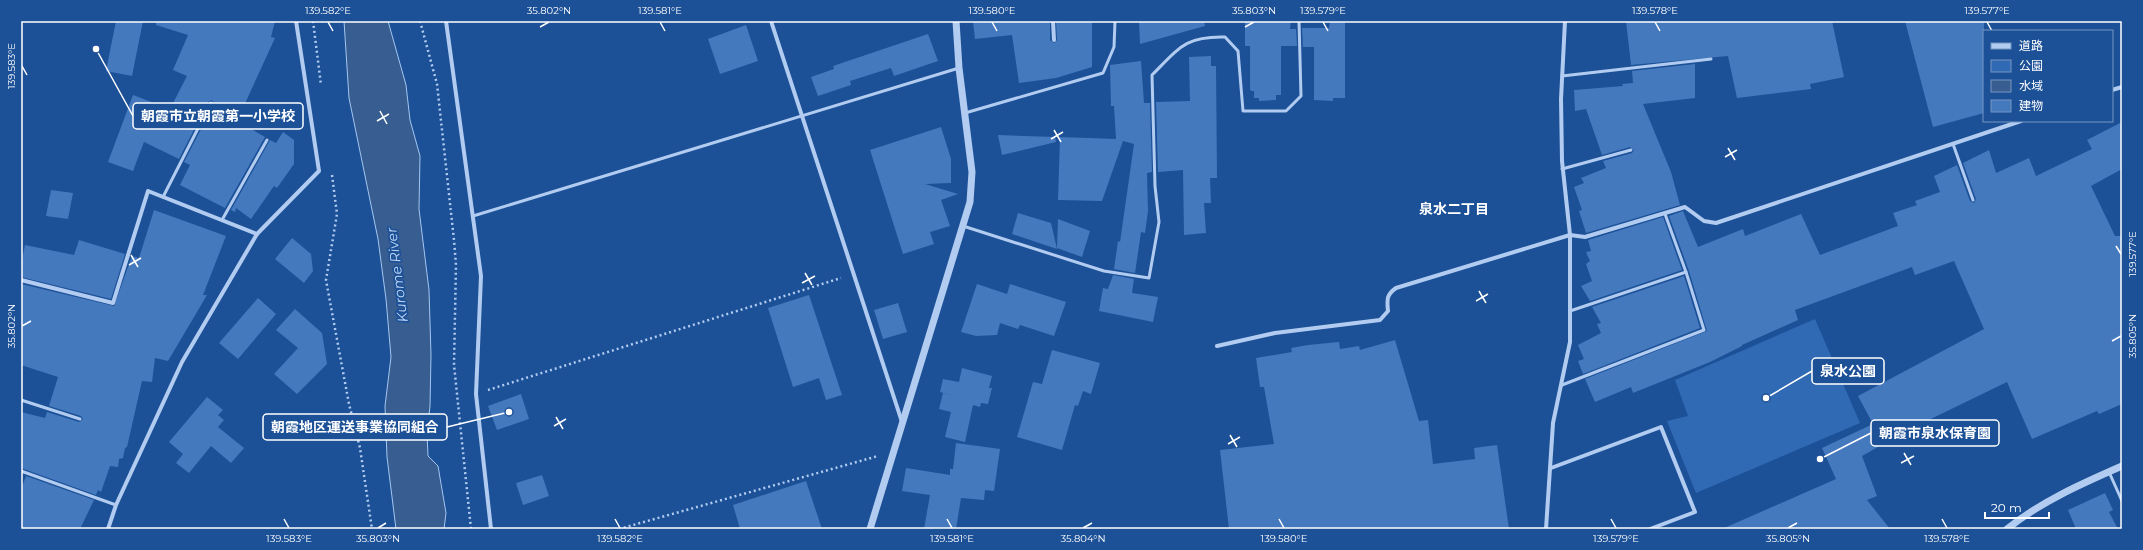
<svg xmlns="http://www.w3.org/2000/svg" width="2143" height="550" font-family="Montserrat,'Noto Sans JP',sans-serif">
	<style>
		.green { fill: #316ab4 }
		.water { fill: #385e91; stroke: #a4c7f1 }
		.building { fill: #4579be }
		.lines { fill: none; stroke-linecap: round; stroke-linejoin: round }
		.path { stroke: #b1ccf0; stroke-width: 2.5; stroke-dasharray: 2 3; stroke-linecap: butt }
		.service { stroke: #b1ccf0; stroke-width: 3 }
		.minor { stroke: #b1ccf0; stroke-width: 4 }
		.tertiary { stroke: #b1ccf0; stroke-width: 7 }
		.ticks { fill: none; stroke: #fff; stroke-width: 1.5 }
		.labels { text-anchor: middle; stroke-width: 3.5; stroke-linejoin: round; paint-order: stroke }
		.neighbourhood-label { font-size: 14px; font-weight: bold; fill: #fff; stroke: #1c5097 }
		.water-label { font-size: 14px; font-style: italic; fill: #bdd6f6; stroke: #1c5097 }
		.leader { fill: none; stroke: #fff; stroke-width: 1.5 }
		.callout-dot { fill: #fff; stroke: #1c5097; stroke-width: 1.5 }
		.callout { fill: #1c5097; stroke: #fff; stroke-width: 1.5 }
		.callout-label { font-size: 14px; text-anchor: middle; font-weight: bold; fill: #fff }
		.neatline { fill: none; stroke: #fff; stroke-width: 1.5 }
		.ticks-label { font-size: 10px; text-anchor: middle; fill: #fff }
	</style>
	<rect width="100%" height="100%" fill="#1c5097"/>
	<path class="green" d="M1815,319L1860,423L1696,493L1667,421L1688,416L1675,380Z"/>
	<path class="water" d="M344,21H388L406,85L410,120L420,156L419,209L429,290L431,355L430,406L427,433L428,456L438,466L446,513L444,529H396L387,457L385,406L391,357L386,299L378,239L349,98Z"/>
	<g class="building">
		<path d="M116,21H143L132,76L106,71Z"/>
		<path d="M156,21H275L271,37L275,38L237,121L265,137L225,208L180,185L190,165L184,162L214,104L212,100L208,102L179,159L144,142L133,171L108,162L133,95L170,109L187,76L173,70L188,35L156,25Z"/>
		<path d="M973,21H1050V40L1054,43L1057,40L1056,21H1092V67L1056,78L1019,83L1012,35L975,39Z"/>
		<path d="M1139,21H1204L1205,26L1140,44Z"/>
		<path d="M1245,21H1291L1290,29H1296L1297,46H1281V95H1276V100L1259,101V98H1254V91H1251L1250,89V46H1245Z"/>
		<path d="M1626,21H1832L1844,77L1810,84L1811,89L1737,98L1728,56L1631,65Z"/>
		<path d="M1905,21H1984V113L1933,127Z"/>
		<path d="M1330,22H1345V98H1333V101L1314,100V47H1303L1302,28H1329Z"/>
		<path d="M746,25L758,61L720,74L708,39Z"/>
		<path d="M928,34L938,61L894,76L891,68L850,81L851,85L818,96L811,77L834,69L833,66Z"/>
		<path d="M1211,56V66H1216L1217,178H1210L1211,203H1204L1206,233L1184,235L1183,170L1158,172L1156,102L1190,101L1189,57Z"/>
		<path d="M1141,61L1144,103H1150L1152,172L1147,173L1148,211L1145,233L1141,232L1135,273L1114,269L1118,241L1120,242L1134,144L1123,141L1102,201L1058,200L1060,137L1116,139L1114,106H1111L1110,65Z"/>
		<path d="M1695,64V98L1643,104L1671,172L1680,205L1586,233L1579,211L1582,210L1574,187L1584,183L1581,178L1606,168L1603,161L1632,153L1634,150L1630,147L1602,155L1586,109L1575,111L1574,90L1623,86L1622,84L1633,83L1632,71Z"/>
		<path d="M2122,122V169L2091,186L2115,236H2122V404L2099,414L2097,411L2032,439L2007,382L1906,431L1862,456L1877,496L1867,500L1890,529H1722L1836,479L1822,448L1873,424L1858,396L1984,329L1954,261L1915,275L1912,267L1795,310L1798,320L1742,345V346L1710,362L1633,393L1631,387L1595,402L1585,379L1707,331L1689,271L1669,216L1683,211L1698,247L1743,229L1745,236L1801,214L1820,255L1898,226L1893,213L1917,205L1915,201L1940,192L1934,176L1957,165L1970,201L1974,203L1976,199L1963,163L1989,150L1996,173L2029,158L2036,176L2092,149L2087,140Z"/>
		<path d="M941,127L951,159V183L925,184L958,194L941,200L950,226L930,232L934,244L903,254L870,150Z"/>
		<path d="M283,132L294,140V164L277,188L274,186L251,219L236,208L235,212L231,210L270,140L276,143Z"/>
		<path d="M998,135L1055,137L1056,142L1002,155Z"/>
		<path d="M51,190L73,193L68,219L46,216Z"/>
		<path d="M154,210L226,236L203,295H207L168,361L155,358L152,382L142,381L127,447L125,448L123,458L119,459L118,467L110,466L101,492L98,490L96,495L21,468V412L45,418L47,412L79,422L83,419L81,416L49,406L58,377L21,365V284L114,306L132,256L139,258Z"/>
		<path d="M1018,213L1051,223L1057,249L1012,234Z"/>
		<path d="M1663,217L1682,270L1590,301L1581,286L1592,281L1586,264L1590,261L1586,252L1591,251L1588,240Z"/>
		<path d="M1058,219L1090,231L1082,257L1057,248Z"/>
		<path d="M292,238L311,254L313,271L304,283L275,259Z"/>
		<path d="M79,240L125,254L111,299L21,277V265L25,245L74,255Z"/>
		<path d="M1113,275L1134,279L1132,293L1158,297L1153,322L1099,311L1103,288L1108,289Z"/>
		<path d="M1684,276L1700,328L1583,374L1578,361L1584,359L1578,345L1601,333L1597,324L1601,323L1592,307Z"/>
		<path d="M977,284L1007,294L1010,284L1066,302L1054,336L1020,325L1018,329L1000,323L997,335L976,336L961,332Z"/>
		<path d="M809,295L842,395L826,400L819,378L793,387L768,308Z"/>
		<path d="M258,298L276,314L238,359L219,343Z"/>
		<path d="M898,303L907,332L883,339L874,310Z"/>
		<path d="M295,309L322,333L327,364L297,394L274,374L298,348L276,330Z"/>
		<path d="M1395,340L1419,421L1428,420L1433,464L1475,459L1474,448L1497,445L1509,529H1229L1220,450L1274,444L1264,387H1260L1256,358L1292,352L1291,348L1308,345L1339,342L1340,349L1359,346L1360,350Z"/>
		<path d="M1052,350L1100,363L1091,394L1083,391L1078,406L1075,405L1062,450L1017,437L1033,382L1042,384Z"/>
		<path d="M962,368L992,376L989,388H992L988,404L981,403L980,407L973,405L965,442L945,437L951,412L939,409L943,393L955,396L940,392L943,379L959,382Z"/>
		<path d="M521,394L529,419L497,430L488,406Z"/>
		<path d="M207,397L223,410L218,415L224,420L218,427L244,448L231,463L211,446L189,473L176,463L183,454L169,442Z"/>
		<path d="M956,443L1000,449L994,491L985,490L984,500L961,498L956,529H924L930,495L902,491L906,468L950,475V469H953Z"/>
		<path d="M542,475L549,496L523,505L516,483Z"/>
		<path d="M26,476L94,500L80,529H21V490Z"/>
		<path d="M806,481L822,529H740L733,505Z"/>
		<path d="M2105,493L2113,510L2109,512L2118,529H2076L2068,510Z"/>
	</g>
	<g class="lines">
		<g class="path">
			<path d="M313,21L321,85"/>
			<path d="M420,21L437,84L454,240L456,265L454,365L471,529"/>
			<path d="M332,175L337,214L326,280L349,404L360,448L372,529"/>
			<path d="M488,390L841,278"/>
			<path d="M619,529L878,456"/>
		</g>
		<g class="service">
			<path d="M1562,76L1711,59"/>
			<path d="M965,113L1103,73L1114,47L1115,21"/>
			<path d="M1953,144L1973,200"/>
			<path d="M1562,169L1631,150"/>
			<path d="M163,197L211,103"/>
			<path d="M473,216L959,68"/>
			<path d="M222,220L267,140"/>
			<path d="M963,226L1104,271L1149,278L1159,222L1155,186L1152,75C1179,48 1185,36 1225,37L1238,51L1243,111H1286L1301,96L1299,21"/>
			<path d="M1570,311L1686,272"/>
			<path d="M1562,385L1704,330L1686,272L1665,214"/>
			<path d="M21,400L80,419"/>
			<path d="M21,471L116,505"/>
			<path d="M2109,472L2122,501"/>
		</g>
		<g class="minor">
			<path d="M446,21L481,276L476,394L491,529"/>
			<path d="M771,21L902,422"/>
			<path d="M1053,21L1054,40"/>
			<path d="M2112,90L2122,87"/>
			<path d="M21,280L113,303L148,191L257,234"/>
			<path d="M1217,346L1275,333L1380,320L1388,311C1387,300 1386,295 1396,288L1570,235L1585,237L1685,207L1704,221L1716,223L2021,121"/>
			<path d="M1551,468L1661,427L1695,512L1650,529"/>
			<path d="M108,529L116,505L182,362L257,234L319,171L296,21"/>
			<path d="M1546,529L1553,423L1570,342V235L1562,161L1561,99L1565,21"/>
		</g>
		<g class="tertiary">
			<path d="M870,529L970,202L972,172L959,68L956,21"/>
			<path d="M2007,529C2042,501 2081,484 2122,466"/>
		</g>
	</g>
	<path class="ticks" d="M328,22L333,31M660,22L665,31M992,22L997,31M1323,22L1328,31M1655,22L1660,31M1987,22L1992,31M540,27L549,22M1245,27L1254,22M22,66L27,75M380,111L387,124M377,121L389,114M1054,130L1061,142M1051,139L1063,132M1728,148L1735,160M1725,157L1737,150M2116,246L2121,254M131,255L138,267M129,265L141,258M805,273L812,285M802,283L815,276M1479,291L1486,303M1476,301L1488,294M22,326L31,321M2112,341L2121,336M556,417L563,429M554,426L566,419M1230,435L1237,447M1228,444L1240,437M1904,453L1911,465M1901,463L1914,456M284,519L289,528M615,519L620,528M947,519L952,528M1279,519L1284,528M1611,519L1616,528M1942,519L1947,528M378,528L386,523M1083,528L1092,523M1788,528L1797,523"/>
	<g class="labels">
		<g class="neighbourhood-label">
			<text x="1454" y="214">泉水二丁目</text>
		</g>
		<g class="water-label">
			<text transform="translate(397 275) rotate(-97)" y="5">Kurome River</text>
		</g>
	</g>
	<path class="leader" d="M96 49L133 116M1766 398L1812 371M509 412L447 427M1820 459L1871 433"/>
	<g class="callout-dot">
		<circle cx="96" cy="49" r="4"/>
		<circle cx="1766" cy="398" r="4"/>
		<circle cx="509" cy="412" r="4"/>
		<circle cx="1820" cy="459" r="4"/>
	</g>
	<g class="callout">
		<rect x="133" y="103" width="170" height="26" rx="4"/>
		<rect x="1812" y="358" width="72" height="26" rx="4"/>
		<rect x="263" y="414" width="184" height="26" rx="4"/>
		<rect x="1871" y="420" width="128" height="26" rx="4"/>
	</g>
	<g class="callout-label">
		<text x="218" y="121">朝霞市立朝霞第一小学校</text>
		<text x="1848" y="376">泉水公園</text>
		<text x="355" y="432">朝霞地区運送事業協同組合</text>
		<text x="1935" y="438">朝霞市泉水保育園</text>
	</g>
	<rect width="2143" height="550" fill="none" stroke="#1c5097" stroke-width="44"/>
	<rect x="1983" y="30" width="130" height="92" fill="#1c5097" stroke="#7796c1"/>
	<rect x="1991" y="43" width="20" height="6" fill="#b1ccf0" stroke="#7796c1"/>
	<text x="2019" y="50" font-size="12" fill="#ffffff">道路</text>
	<rect x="1991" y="60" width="20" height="12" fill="#316ab4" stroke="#7796c1"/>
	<text x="2019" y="70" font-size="12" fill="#ffffff">公園</text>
	<rect x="1991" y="80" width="20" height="12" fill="#385e91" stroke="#7796c1"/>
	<text x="2019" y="90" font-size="12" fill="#ffffff">水域</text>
	<rect x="1991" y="100" width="20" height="12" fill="#4579be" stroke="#7796c1"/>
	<text x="2019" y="110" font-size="12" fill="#ffffff">建物</text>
	<path d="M1985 512v6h64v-6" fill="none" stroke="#ffffff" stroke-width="2"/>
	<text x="1991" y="512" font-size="12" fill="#ffffff" stroke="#1c5097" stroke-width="3" paint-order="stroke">20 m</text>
	<rect x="22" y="22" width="2099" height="506" class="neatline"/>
	<g class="ticks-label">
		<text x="328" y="14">139.582°E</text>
		<text x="549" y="14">35.802°N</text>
		<text x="660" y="14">139.581°E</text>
		<text x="992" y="14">139.580°E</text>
		<text x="1254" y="14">35.803°N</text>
		<text x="1323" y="14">139.579°E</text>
		<text x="1655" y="14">139.578°E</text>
		<text x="1987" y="14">139.577°E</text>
		<text transform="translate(11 66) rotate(-90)" y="4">139.583°E</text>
		<text transform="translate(2132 254) rotate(-90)" y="4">139.577°E</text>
		<text transform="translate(11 326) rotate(-90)" y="4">35.802°N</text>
		<text transform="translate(2132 336) rotate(-90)" y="4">35.805°N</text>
		<text x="289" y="542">139.583°E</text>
		<text x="378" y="542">35.803°N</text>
		<text x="620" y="542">139.582°E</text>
		<text x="952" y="542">139.581°E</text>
		<text x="1083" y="542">35.804°N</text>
		<text x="1284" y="542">139.580°E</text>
		<text x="1616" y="542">139.579°E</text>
		<text x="1788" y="542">35.805°N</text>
		<text x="1947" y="542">139.578°E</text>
	</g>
</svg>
